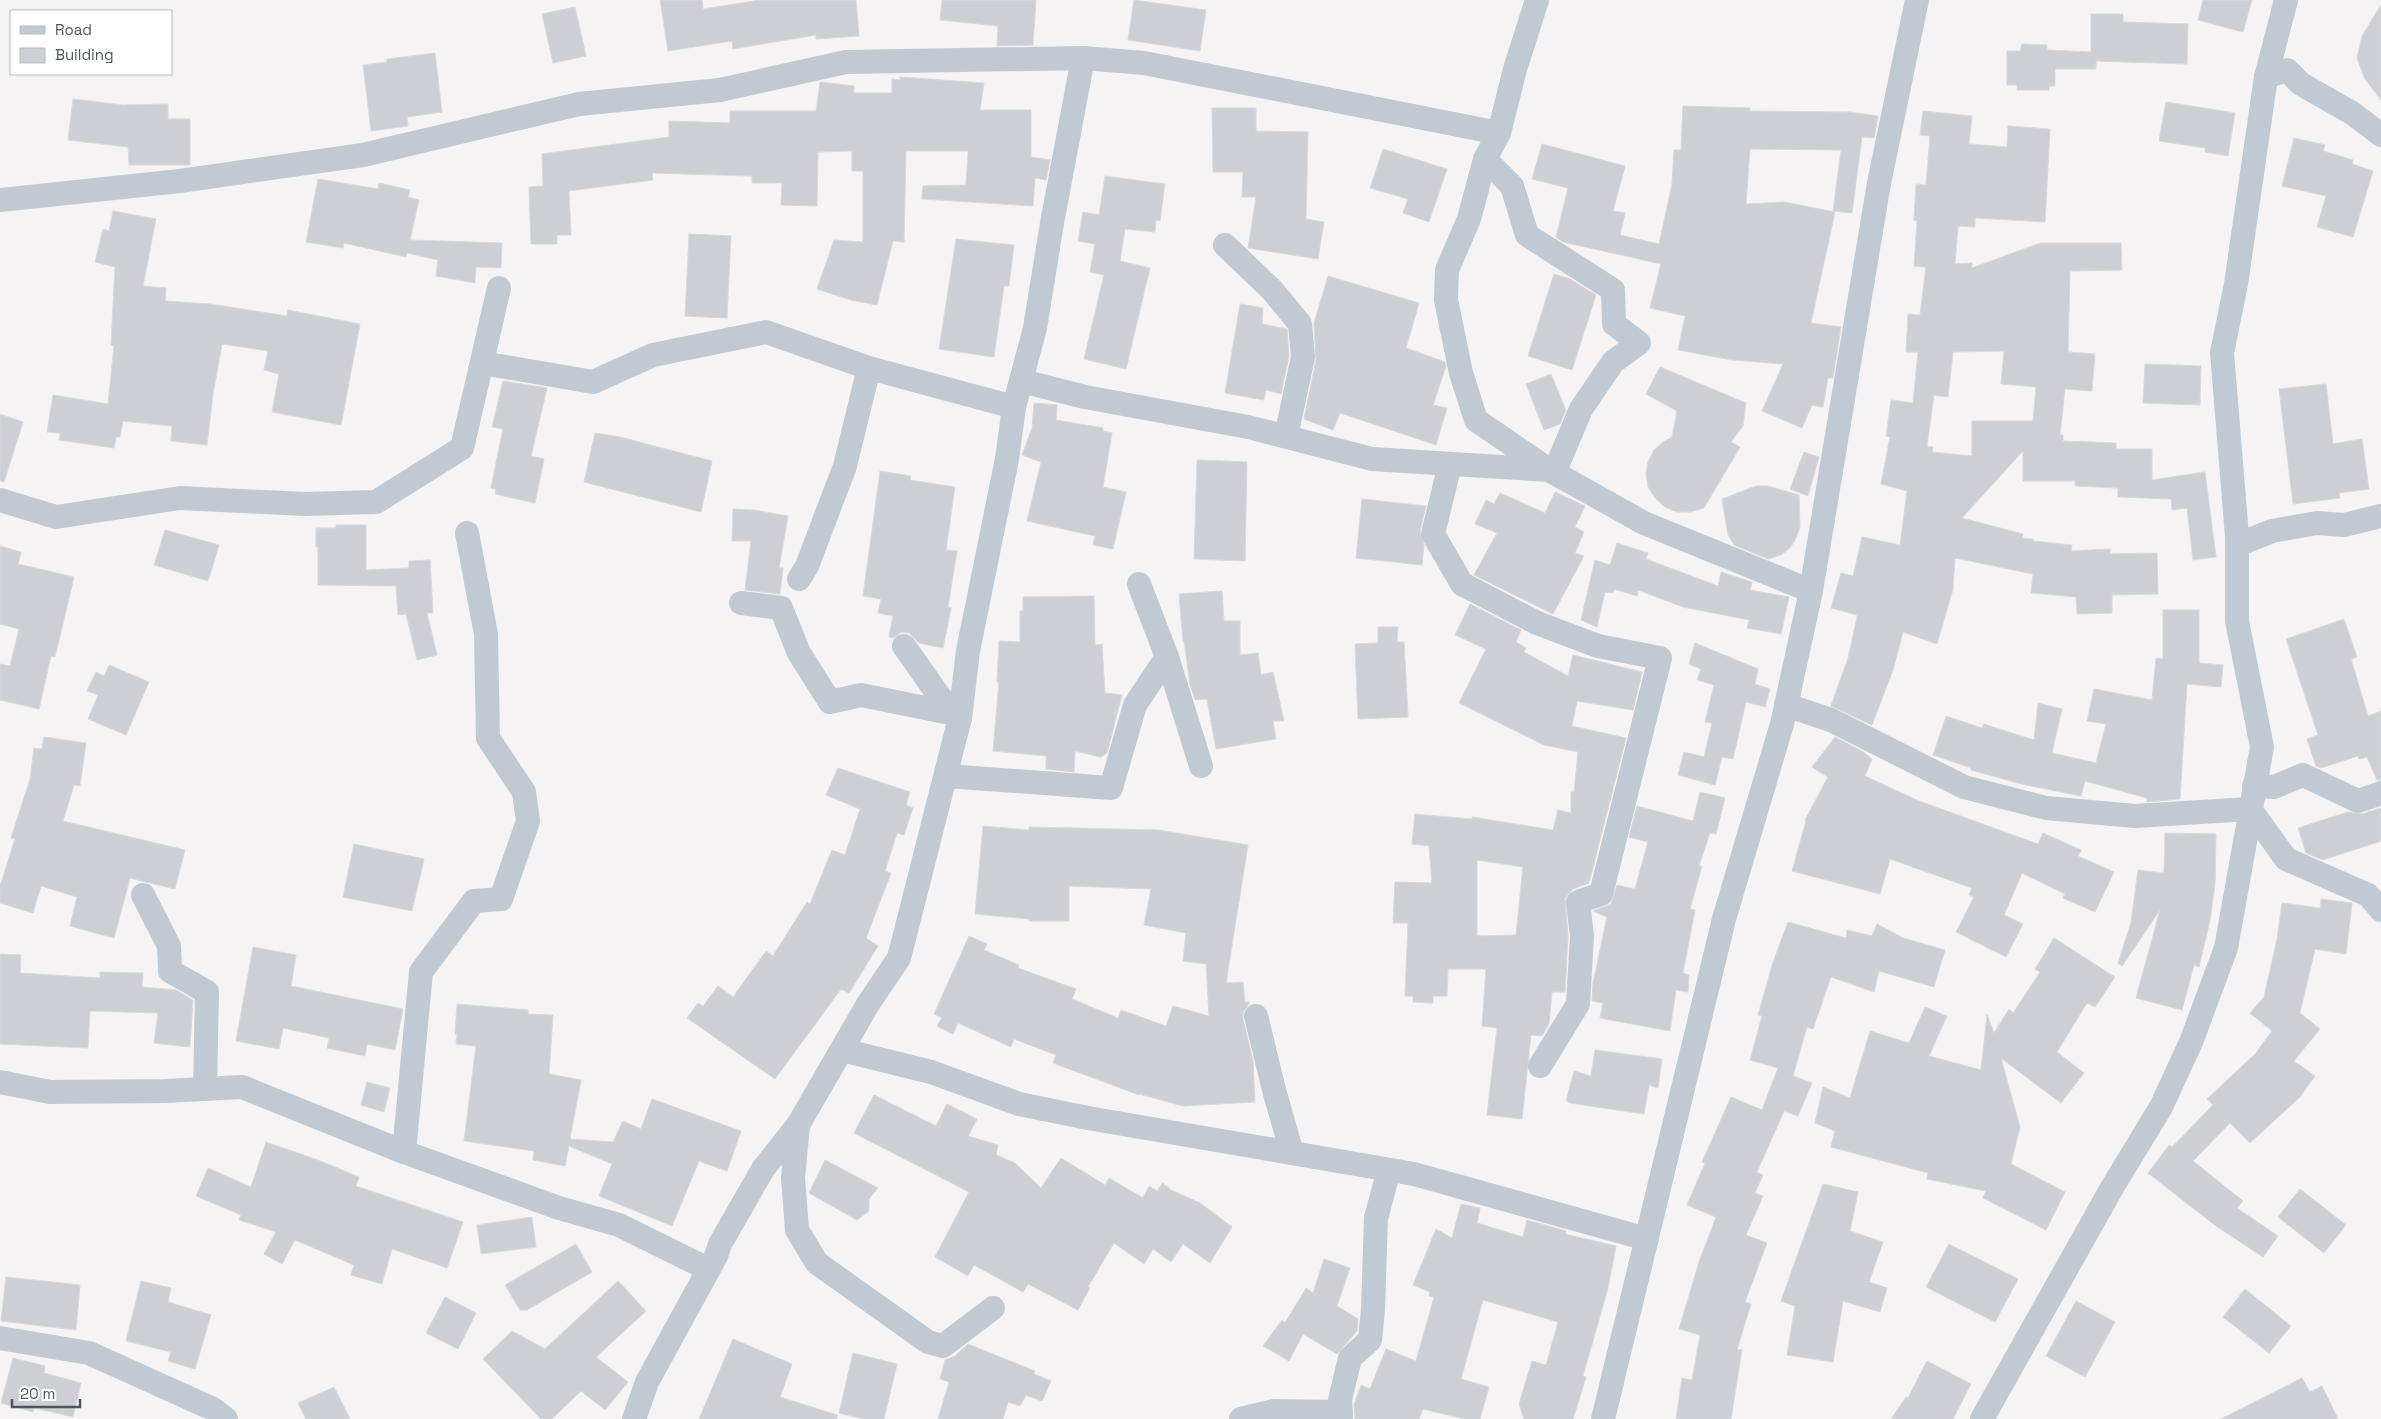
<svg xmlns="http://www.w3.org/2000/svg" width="2381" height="1419" font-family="'Space Grotesk',sans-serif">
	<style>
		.building { fill: #cdcfd5; stroke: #d7d9de; fill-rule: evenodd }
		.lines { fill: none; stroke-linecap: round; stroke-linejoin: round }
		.street { stroke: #c1cad2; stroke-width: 24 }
	</style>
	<rect width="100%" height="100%" fill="#f5f3f3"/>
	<g class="building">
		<path d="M660,0H702L703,9L760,0H856L859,36L816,39V35L733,49L732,41L668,51Z"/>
		<path d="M942,0H1036L1033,45L997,46L998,26L940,20Z"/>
		<path d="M1134,0L1206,10L1200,51L1128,40Z"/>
		<path d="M2203,0H2252L2243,32L2198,20Z"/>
		<path d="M2381,5V100L2365,79L2357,58L2362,36Z"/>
		<path d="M575,7L586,56L553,63L542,14Z"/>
		<path d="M2091,14H2123V22L2188,24L2187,64L2096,61V69H2055V86H2049V90H2017V85H2007V51H2020L2022,44L2047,45V50L2091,52Z"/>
		<path d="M435,53L442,112L407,117L408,126L371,131L363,65L387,62V59Z"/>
		<path d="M900,77L984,83L980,110H1031V157L1050,160L1046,180L1035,178L1033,206L922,199L923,186L966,185L968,151H906L904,242L893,241L877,305L851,300L817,289L834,240L863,242V171H852V151L818,152L817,206L781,205L782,183H752V176L652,173L653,180L569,191L571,235H557V244H531L529,187L543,186L542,154L669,137V121L730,123V111H816L820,82L854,86V93H892V79L900,80Z"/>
		<path d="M73,99L123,105L168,104V119H190V165H129L128,147L68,140Z"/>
		<path d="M2166,102L2235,113L2228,156L2205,152V148L2159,141Z"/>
		<path d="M1683,106L1750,108V111L1850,112L1878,116L1874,138L1862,137L1852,213L1833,211L1841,150L1750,149L1746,204L1784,202L1835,212L1811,323L1841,327L1833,378H1828L1823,407L1812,405L1802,428L1762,411L1783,364L1732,360L1678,350L1685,316L1650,308L1661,264L1563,242L1556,237L1568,188L1532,179L1542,144L1625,166L1613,211L1625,213L1620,235L1659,244L1672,184L1674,150H1681Z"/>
		<path d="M1212,108H1256V131L1308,132L1306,219L1324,222L1318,259L1248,248L1256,197H1242L1243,172H1213Z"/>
		<path d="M1923,111L1972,116L1969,144L2007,147L2008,126L2050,129L2045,222L1975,218V227L1958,226L1955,264L1972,263V268L2040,243H2121L2122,270L2070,271L2068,352L2095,354L2092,391L2065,389L2060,435H2063V441L2116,443V449H2152V480L2205,472L2216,557L2193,560L2187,508L2172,510L2171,499L2118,497V488L2075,486V481H2023V451L1962,518L2023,534L2022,538L2033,539V541L2072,545L2071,551L2110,549V554L2157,553L2158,594L2112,595V613L2077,614L2076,597L2031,593L2033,574L1955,558L1953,589L1937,644L1903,632L1893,670L1872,725L1831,706L1848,658L1857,617V615L1831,608L1841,573L1853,576L1862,537L1900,545L1907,491L1881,484L1890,437L1886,436L1891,400L1913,403L1918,352H1906L1908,314L1920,315L1926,267L1914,266L1917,221L1914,220L1916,184L1926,185L1930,136L1920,135ZM2004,351L2001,384L2036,387L2033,421H1972V456L1932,452L1933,447L1927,446L1934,395L1948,397L1953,352Z"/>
		<path d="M2294,138L2325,145L2323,151L2353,160L2352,164L2373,171L2353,237L2317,227L2326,196L2282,186Z"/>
		<path d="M1383,149L1447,169L1429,222L1403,213L1408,199L1370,188Z"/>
		<path d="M1105,176L1165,184L1160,221L1156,220L1155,232L1125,229L1120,261L1150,268L1126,369L1084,359L1104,275L1090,272L1095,244L1078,241L1083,212L1099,215Z"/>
		<path d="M318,179L378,189L379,183L410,190L408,197L419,200L410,240L502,243L501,268L476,267L475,283L436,276L438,260L407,253L406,257L344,243L343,248L306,242Z"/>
		<path d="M113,211L156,219L143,286L166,288L165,301L210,304L287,316L288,310L360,324L341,425L272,412L279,374L264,370L268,351L222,344L213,394L207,445L171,441L172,426L123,421L120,437H116L114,448L59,440L60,433L47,432L53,395L108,404L114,346L111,345L115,267L95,262L103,229L109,231Z"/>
		<path d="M689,234L731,236L727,318L685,316Z"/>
		<path d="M956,239L1014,245L1009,286H1004L994,357L939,349Z"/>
		<path d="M1554,274L1570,279L1596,295L1572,370L1528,356Z"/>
		<path d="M1328,276L1419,303L1406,348L1445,362L1446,366L1433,405L1447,408L1436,445L1340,413L1333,430L1304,419L1316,360L1314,323Z"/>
		<path d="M1240,304L1263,308L1262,324L1287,329L1289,356L1281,394L1266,390L1264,400L1225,393Z"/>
		<path d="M2145,364L2201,366L2200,405L2143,403Z"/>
		<path d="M1660,367L1746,403L1743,426L1731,442L1740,447L1704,508L1690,512H1677L1665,507L1655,498L1648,487L1646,474L1648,462L1654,450L1663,442L1672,437L1677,411L1646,394Z"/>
		<path d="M1551,374L1566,410L1560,424L1544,430L1526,384Z"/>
		<path d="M503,381L547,388L531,456L544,459L535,503L495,494L496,489L491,488L503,429L492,427Z"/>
		<path d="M2326,384L2333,444L2362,439L2369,489L2339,493L2340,498L2293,504L2279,389Z"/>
		<path d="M1034,403L1057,405L1056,420L1103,428V431L1112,433L1103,487L1126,492L1113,549L1093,545L1095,536L1027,521L1041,462L1022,455L1032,428Z"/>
		<path d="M0,414L23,422L4,482L0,481Z"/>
		<path d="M595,433L620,437L712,461L701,512L584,482Z"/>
		<path d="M1804,452L1819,457L1808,496L1790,489Z"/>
		<path d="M1197,460L1247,462L1245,561L1194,559Z"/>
		<path d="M880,471L911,476L910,480L955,487L946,550L957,551L948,607L951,608L943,648L919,643L909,633L902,632L893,638L889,637L893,616L878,613L881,599L863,596Z"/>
		<path d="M1756,486H1768L1799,495L1800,527L1796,538L1790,548L1781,555L1768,559L1734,545L1728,535L1722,499Z"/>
		<path d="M1555,492L1585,506L1575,527L1584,532L1575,553L1584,556L1553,614L1474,575L1497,533L1475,524L1486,500L1494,504L1500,493L1545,513Z"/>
		<path d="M1362,499L1426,506L1420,531L1424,546L1422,565L1356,558Z"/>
		<path d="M733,509L754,510L788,516L779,568H783L780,594L745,590L751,541H732Z"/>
		<path d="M336,525H366V570L409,568V561L430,560L433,613H427L437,655L417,660L406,614L398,615L396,586L318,585V547H316V528H336Z"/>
		<path d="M165,530L219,545L208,581L154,565Z"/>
		<path d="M1617,543L1648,553L1646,559L1718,586L1721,572L1752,582L1750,590L1789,597L1781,634L1747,628L1749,620L1683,607L1638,590L1637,596L1614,589L1613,593L1605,592L1597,627L1581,620L1595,560L1610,565Z"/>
		<path d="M0,546L21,552L18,564L74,577L55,657L51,656L39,709L0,700V664L10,666L19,629L0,624Z"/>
		<path d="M1222,591L1224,621H1240V655L1258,653L1261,675L1273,672L1284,721H1273L1276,739L1216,749L1207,699L1195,700L1190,684L1184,641H1183L1179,594Z"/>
		<path d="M1094,596L1095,645L1102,644L1105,693L1122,695L1107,753L1101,757L1075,751L1074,772L1046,769V756L993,751L999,682H997L999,641L1020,642V611H1023V597Z"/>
		<path d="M1470,604L1521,630L1516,642L1526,648L1524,652L1568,676L1573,655L1642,672L1633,710L1577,701L1572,726L1626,738L1589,883L1573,889L1565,898L1568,936L1565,992H1552L1549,1024L1542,1036L1531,1035L1522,1119L1487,1115L1497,1028L1482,1026L1486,969H1448L1447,996H1433V1003L1413,1002V996H1405L1408,923H1393L1395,882L1432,883L1429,846L1412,844L1415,814L1472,819V817L1553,830L1558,810L1571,813V792H1574L1578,752L1544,745L1459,703L1486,649L1455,635ZM1477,860L1523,867L1516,935L1477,936Z"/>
		<path d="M2163,610H2199V663L2223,665L2221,687L2187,684L2180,799L2147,802V798L2085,781L2081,796L2021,784L1971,770V768L1933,755L1946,716L1982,728L1984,724L2034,740L2038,703L2062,709L2052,753L2096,763L2106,724L2087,721L2094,689L2152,700L2156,658L2163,659Z"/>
		<path d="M2344,619L2357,657L2351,659L2368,716L2381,711V780H2377L2367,757L2359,759L2358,756L2321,768L2316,766L2307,739L2318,735L2286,639Z"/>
		<path d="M1378,627H1398L1397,642H1404L1408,717L1358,719L1355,644L1378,643Z"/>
		<path d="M1695,643L1758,669L1755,684L1770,689L1765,707L1746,702L1733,759L1722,757L1715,785L1678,775L1684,752L1704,757L1712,723L1705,722L1714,685L1697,680L1701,669L1689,664Z"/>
		<path d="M109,665L149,682L126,735L88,719L98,695L87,691L96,672L104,676Z"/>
		<path d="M44,737L86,743L80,786L74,785L63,821L185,850L175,889L130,878L114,938L70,926L77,897L41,886L33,913L0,903V886L15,839L11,838L30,779L34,748L42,749Z"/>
		<path d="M1835,737L1862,751L1872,759L1865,776L1919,801L2038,844L2043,833L2081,850L2078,856L2114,872L2095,912L2063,898L2065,894L2022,873L2004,915L2023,924L2006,957L1956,932L1974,897L1969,895L1972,888L1890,859L1880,894L1792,871L1806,821L1805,820L1828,777L1812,767Z"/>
		<path d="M838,768L910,792L906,805L913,808L904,835L897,833L885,871L891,873L866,938L878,946L849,993L841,989L775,1079L687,1018L698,1003L703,1006L718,986L733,997L766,951L773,956L807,902L810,904L832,850L845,855L860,809L826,795Z"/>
		<path d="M1700,792L1725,798L1716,834L1710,833L1699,866H1702L1690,909L1695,910L1683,973L1689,975L1688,992L1676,990L1670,1031L1600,1018L1603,1003L1592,1001L1593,983L1607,917L1593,911L1611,904L1617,885L1635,889L1648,842L1629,837L1637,806L1693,821Z"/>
		<path d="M2381,808V841L2323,860L2306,853L2298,828L2348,812L2362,814Z"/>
		<path d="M983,826L1029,830V827L1158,830L1248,845L1226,983L1243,982L1245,1002H1250L1243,1012V1019L1253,1061L1255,1102L1183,1106L1139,1094V1095L1053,1063L1056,1055L1014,1039L1011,1047L958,1023L953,1034L937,1026L942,1018L934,1014L969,936L987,944L984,950L1019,965L1018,968L1076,989L1072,999L1118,1018L1121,1010L1166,1026L1173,1006L1209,1016L1206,964L1183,961L1186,933L1144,925L1151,889L1069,886V921H1029V919L975,914Z"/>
		<path d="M2165,833L2216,834L2215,885L2210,920L2199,967L2194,965L2182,1010L2136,998L2160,910L2122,966L2118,963L2131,923L2138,870L2164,873Z"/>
		<path d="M354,844L424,859L412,911L343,897Z"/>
		<path d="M2321,899L2352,903L2346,954L2315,949L2300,1013L2320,1029L2294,1061L2315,1076L2300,1097L2250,1143L2230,1123L2193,1161L2243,1201L2237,1208L2278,1236L2263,1257L2216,1226L2148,1173L2169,1145L2172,1147L2213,1105L2207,1099L2255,1054L2272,1031L2250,1013L2264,997L2277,939L2282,903L2320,908Z"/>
		<path d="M1788,922L1846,938L1847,930L1872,936L1877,924L1903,938L1945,950L1934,987L1879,971L1874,992L1831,977L1813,1029L1807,1027L1793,1076L1812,1083L1798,1116L1784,1111L1757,1172L1763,1175L1755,1193L1763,1196L1746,1235L1767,1243L1745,1302L1751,1304L1737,1349L1742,1350L1731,1419H1676L1682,1378L1692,1380L1700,1335L1679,1329L1699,1262L1716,1217L1687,1205L1705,1163L1702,1162L1731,1097L1762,1110L1778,1068L1750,1060L1762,1016L1758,1015L1773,962Z"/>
		<path d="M2054,938L2115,977L2095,1007L2087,1003L2057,1052L2084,1073L2061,1103L2001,1058L2020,1127L2011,1164L2065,1192L2046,1230L1983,1198L1986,1191L1927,1179L1928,1173L1831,1147L1835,1131L1815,1123L1823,1087L1850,1098L1870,1031L1909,1043L1925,1007L1947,1016L1929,1056L1981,1070L1987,1014L1994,1033L2009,1009L2013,1013L2040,972L2035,969Z"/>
		<path d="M253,947L296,955L291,986L403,1009L395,1050L367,1044L365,1056L327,1048L329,1038L283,1028L279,1049L236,1041Z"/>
		<path d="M0,954L21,955L20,973L100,978V972L143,973L142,987L176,990L193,1000L190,1047L154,1043L158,1013L90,1011L88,1048L0,1044Z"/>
		<path d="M457,1004L528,1010V1014L553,1015L549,1074L581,1080L570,1139L613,1142L623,1121L641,1129L652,1099L741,1131L727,1171L699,1161L672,1226L599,1196L612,1164L569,1146L565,1166L533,1160L534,1151L464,1141L476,1046L456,1044L457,1034H455Z"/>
		<path d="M1595,1050L1662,1059L1658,1088L1649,1085L1644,1114L1570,1103L1566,1101L1574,1071L1591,1076Z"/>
		<path d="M367,1082L390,1088L384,1112L361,1105Z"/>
		<path d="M874,1095L936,1126L947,1104L977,1119L968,1136L998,1145L996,1155L1015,1163L1041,1188L1061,1158L1105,1185L1109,1178L1143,1198L1149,1186L1157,1191L1163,1183L1171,1190L1200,1203L1232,1227L1210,1263L1183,1244L1171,1262L1153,1249L1144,1264L1114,1243L1088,1287L1090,1288L1078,1310L1028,1284L1023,1292L974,1265L968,1276L935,1257L969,1192L854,1133Z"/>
		<path d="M266,1142L318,1160L359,1177L356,1186L463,1222L447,1268L392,1249L382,1284L351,1275L354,1265L295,1240L282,1264L264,1254L276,1232L239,1220L241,1215L196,1196L208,1168L251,1187Z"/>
		<path d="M825,1160L878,1188L869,1199V1211L857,1220L809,1193Z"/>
		<path d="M1823,1184L1858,1192L1850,1231L1883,1242L1869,1282L1887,1288L1880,1312L1843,1301L1833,1362L1787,1355L1795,1306L1781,1301Z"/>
		<path d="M2300,1189L2346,1225L2324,1253L2278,1217Z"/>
		<path d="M1461,1204L1480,1208L1477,1223L1523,1237L1527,1220L1566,1231L1565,1234L1616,1246L1608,1288L1583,1376L1586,1377L1573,1419H1524L1519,1404L1532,1361L1546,1365L1558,1322L1483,1300L1461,1379L1489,1387L1480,1419H1464L1423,1409L1419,1419H1355L1354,1404L1361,1385L1370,1389L1386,1349L1416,1361L1434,1297L1429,1296L1430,1292L1413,1285L1436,1229L1452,1238Z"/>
		<path d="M532,1217L536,1247L481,1254L477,1225Z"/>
		<path d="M576,1244L592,1272L527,1310H520L505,1285Z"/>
		<path d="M1949,1244L2018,1279L1995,1322L1926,1287Z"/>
		<path d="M1324,1259L1350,1268L1337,1306L1358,1319L1357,1331L1337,1354L1303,1334L1289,1361L1263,1346L1282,1320L1285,1323L1306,1288L1313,1293Z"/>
		<path d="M6,1277L80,1285L76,1330L1,1321Z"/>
		<path d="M141,1281L171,1288L168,1302L211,1315L195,1369L168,1361L171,1352L126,1341Z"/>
		<path d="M618,1281L646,1311L596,1357L628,1382L605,1410L581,1391L552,1419H541L483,1359L512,1331L545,1349Z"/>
		<path d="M2245,1289L2291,1326L2269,1353L2223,1317Z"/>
		<path d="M445,1297L476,1313L458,1349L426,1333Z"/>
		<path d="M2076,1301L2115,1322L2085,1377L2046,1356Z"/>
		<path d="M733,1339L792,1364L780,1397L837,1415V1419H699Z"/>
		<path d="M968,1344L1035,1371L1034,1374L1051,1381L1042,1401L1026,1395L1020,1406L1008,1402L1003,1419H938L949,1382L940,1379L945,1360L955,1356Z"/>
		<path d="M853,1353L897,1364L884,1419H863L839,1413Z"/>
		<path d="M13,1358L45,1366L44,1373L81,1383L73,1417L34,1408L33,1412L1,1403Z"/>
		<path d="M1927,1361L1971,1384L1953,1419H1891L1906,1397L1908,1398Z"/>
		<path d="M2302,1378L2310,1392L2322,1386L2338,1419H2221Z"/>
		<path d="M334,1387L350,1419H306L298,1403Z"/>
	</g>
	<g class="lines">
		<g class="street">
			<path d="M1537,0L1515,69L1499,133L1485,159L1469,219L1447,270L1446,300L1461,373L1476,420L1549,470"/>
			<path d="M1083,58L1144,63L1499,133"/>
			<path d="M2266,77L2287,70L2301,84L2352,113L2381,135"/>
			<path d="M1485,159L1512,186L1527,235L1613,290L1614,324L1639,343L1613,362L1581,409L1554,473"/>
			<path d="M0,200L180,181L363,155L579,104L720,90L846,62L1083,58L1052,223L1035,328L1014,407L1007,459L968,651L960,718L899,958L868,1004L798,1125L763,1169L720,1244L716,1256L647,1382L634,1419"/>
			<path d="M1225,245L1272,290L1300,324L1303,357L1286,436"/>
			<path d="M482,363L593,382L653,355L766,332L869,368L1014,407"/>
			<path d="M1022,381L1085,397L1248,427L1372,459L1549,470L1644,523L1811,591"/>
			<path d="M1450,464L1433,534L1462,584L1537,623L1598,646L1660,658L1601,894L1578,902L1582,936L1578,1004L1540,1066"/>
			<path d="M0,500L56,517L180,498L305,504L376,502L462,448L499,288"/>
			<path d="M2237,545L2272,531L2317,523L2344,525L2381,516"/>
			<path d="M799,579L807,566L845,466L869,368"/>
			<path d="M741,603L781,608L799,653L830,702L861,695L960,715"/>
			<path d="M904,646L951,713"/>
			<path d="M1167,657L1201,766"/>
			<path d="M1786,705L1831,720L1964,787L2046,808L2135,816L2250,809L2286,859L2368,895L2381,910"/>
			<path d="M946,776L1111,788L1135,705L1167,657L1139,584"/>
			<path d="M2254,786L2274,787L2303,775L2358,801L2381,793"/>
			<path d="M143,895L169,946L170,971L207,992L205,1089"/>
			<path d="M1256,1016L1274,1090L1292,1153"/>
			<path d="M842,1050L931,1072L1019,1104L1088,1118L1414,1174L1647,1239"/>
			<path d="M0,1082L50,1092L165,1091L242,1087L404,1152L421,972L474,901L501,899L528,821L524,792L488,738L486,634L467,533"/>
			<path d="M798,1125L793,1178L797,1230L817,1263L928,1342L943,1346L993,1308"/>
			<path d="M404,1152L559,1208L619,1225L708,1269"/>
			<path d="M0,1338L89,1353L213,1409L226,1419"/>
			<path d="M1241,1419L1274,1411L1341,1412"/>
			<path d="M1341,1419L1340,1400L1350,1358L1370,1340L1373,1310L1376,1218L1389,1170"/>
			<path d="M1603,1419L1724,919L1782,724L1811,591L1879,183L1917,0"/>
			<path d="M1982,1419L2113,1186L2161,1107L2191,1042L2226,948L2262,747L2237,621V536L2222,353L2236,284L2266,77L2286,0"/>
		</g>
	</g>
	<rect x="10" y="10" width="162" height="65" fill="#ffffff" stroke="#b7bbc0"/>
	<rect x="20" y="26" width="25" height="8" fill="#c1cad2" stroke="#b7bbc0"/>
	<text x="55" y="35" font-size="15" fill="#4a5661">Road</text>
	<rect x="20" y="48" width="25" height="15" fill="#cdcfd5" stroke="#b7bbc0"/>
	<text x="55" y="60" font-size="15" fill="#4a5661">Building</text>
	<path d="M12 1399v8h68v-8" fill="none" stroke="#4a5661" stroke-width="2.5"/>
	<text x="20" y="1399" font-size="15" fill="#4a5661" stroke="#ffffff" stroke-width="4" paint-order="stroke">20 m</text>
</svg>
